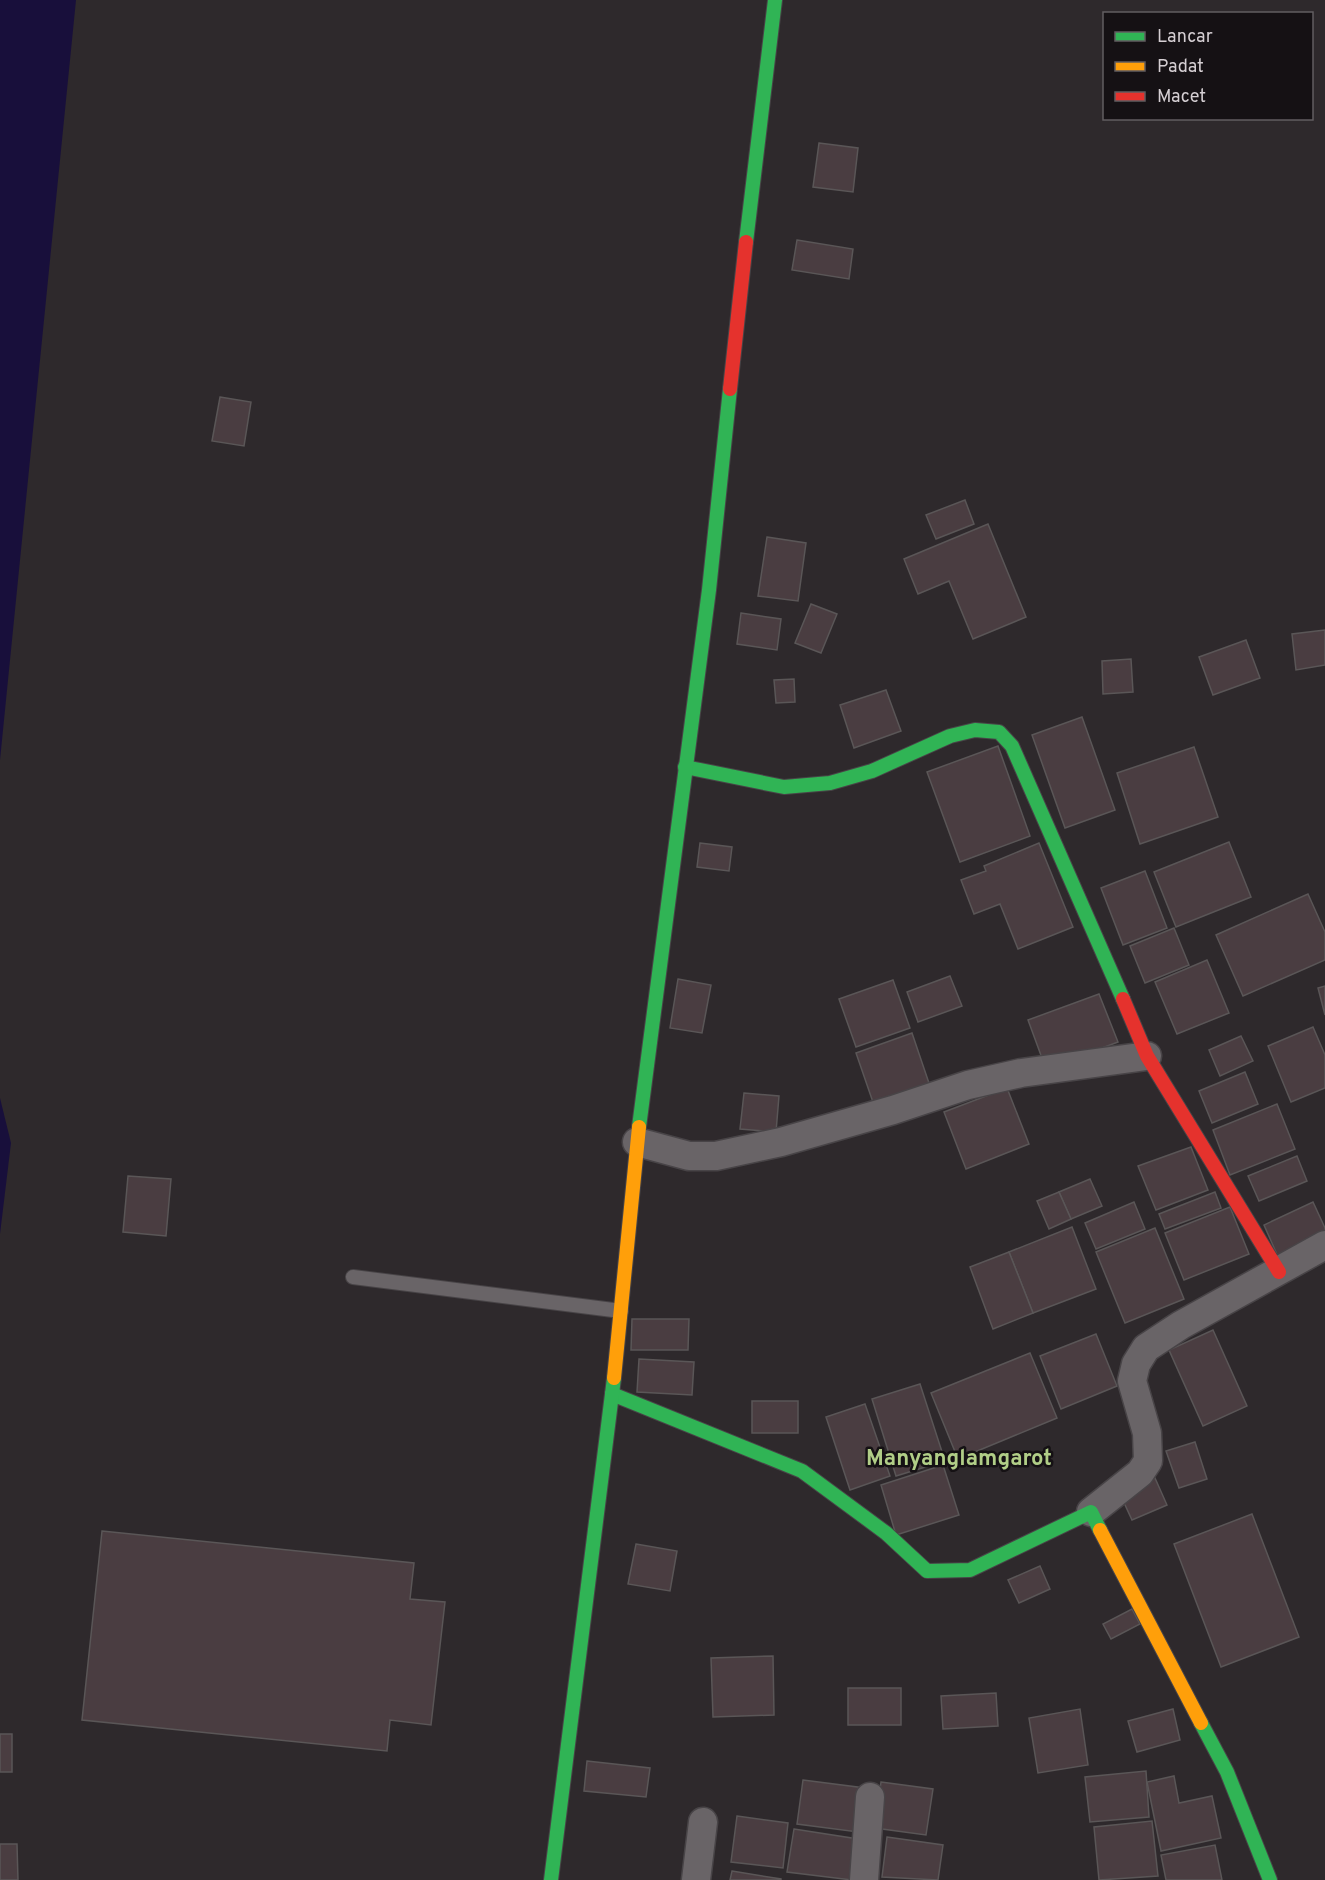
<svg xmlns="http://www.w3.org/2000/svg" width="1325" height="1880" font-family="Overpass,sans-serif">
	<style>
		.water { fill: #180f3b }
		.building { fill: #4a3d41; stroke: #5a5657; stroke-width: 1.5 }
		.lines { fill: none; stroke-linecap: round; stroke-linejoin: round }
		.lane-casing { stroke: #484447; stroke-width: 16 }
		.street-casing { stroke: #484447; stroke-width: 31 }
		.fast-casing { stroke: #484447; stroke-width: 16 }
		.slow-casing { stroke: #484447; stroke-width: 16 }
		.jam-casing { stroke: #484447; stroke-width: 16 }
		.lane { stroke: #696467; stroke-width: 14 }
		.street { stroke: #696467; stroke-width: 28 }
		.fast { stroke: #30b455; stroke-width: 14 }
		.slow { stroke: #ff9f0a; stroke-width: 14 }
		.jam { stroke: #e5322d; stroke-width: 14 }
		.labels { text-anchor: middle; stroke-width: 5; stroke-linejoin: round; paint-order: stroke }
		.quarter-label { font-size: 22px; font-weight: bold; fill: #b1ce87; stroke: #151114 }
	</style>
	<rect width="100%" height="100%" fill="#2e292c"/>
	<g class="water">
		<path d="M0,0H76L0,760Z"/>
		<path d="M0,1098L11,1143L0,1234Z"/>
	</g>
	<g class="building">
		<path d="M819,143L858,148L853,192L813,187Z"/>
		<path d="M797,240L853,249L849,279L792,270Z"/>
		<path d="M220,397L251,402L244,446L212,441Z"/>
		<path d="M965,500L974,524L936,539L926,515Z"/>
		<path d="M988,524L1026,617L973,639L949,581L918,594L904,559Z"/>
		<path d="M767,537L806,543L798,601L758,596Z"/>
		<path d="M811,604L837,614L821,653L795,643Z"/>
		<path d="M741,613L781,619L777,650L737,644Z"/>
		<path d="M1325,630V665L1296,670L1292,634Z"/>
		<path d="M1246,640L1260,678L1213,695L1199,657Z"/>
		<path d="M1131,659L1133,692L1103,694L1102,661Z"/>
		<path d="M794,679L795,702L776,703L774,680Z"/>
		<path d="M886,690L901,731L854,748L840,705Z"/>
		<path d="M1082,717L1115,810L1065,828L1032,735Z"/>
		<path d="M998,746L1030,836L960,862L927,772Z"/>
		<path d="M1194,747L1218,817L1140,844L1117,773Z"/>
		<path d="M1229,842L1251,897L1176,927L1154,872Z"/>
		<path d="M700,843L732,847L729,871L697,867Z"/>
		<path d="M1039,843L1073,927L1018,949L1000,904L974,914L961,880L986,871L984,866Z"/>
		<path d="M1145,871L1167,928L1123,945L1101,888Z"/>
		<path d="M1308,894L1325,932V960L1243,996L1216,935Z"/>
		<path d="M1174,928L1189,965L1145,983L1130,946Z"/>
		<path d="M1207,960L1229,1013L1177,1034L1155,982Z"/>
		<path d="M950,976L962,1006L918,1022L907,992Z"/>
		<path d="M678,979L711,985L702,1033L670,1028Z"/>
		<path d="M893,980L910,1028L856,1047L839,999Z"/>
		<path d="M1325,986V1015L1318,988Z"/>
		<path d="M1099,994L1118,1042L1046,1069L1028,1020Z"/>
		<path d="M1313,1027L1325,1055V1088L1291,1102L1268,1046Z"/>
		<path d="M912,1033L931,1089L875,1108L856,1053Z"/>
		<path d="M1241,1036L1253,1061L1220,1076L1209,1050Z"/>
		<path d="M1245,1072L1258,1104L1212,1123L1199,1091Z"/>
		<path d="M1007,1088L1029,1144L966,1169L944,1112Z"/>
		<path d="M744,1093L779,1096L776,1132L740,1129Z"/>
		<path d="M1277,1104L1295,1149L1230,1175L1213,1130Z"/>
		<path d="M1191,1147L1208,1190L1156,1210L1138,1166Z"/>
		<path d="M1297,1156L1307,1181L1259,1201L1248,1176Z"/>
		<path d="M128,1176L171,1179L166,1236L123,1232Z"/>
		<path d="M1090,1179L1102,1206L1071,1219L1059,1192Z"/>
		<path d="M1059,1192L1071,1219L1049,1229L1037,1201Z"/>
		<path d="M1215,1192L1221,1208L1165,1229L1159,1214Z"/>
		<path d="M1134,1202L1145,1229L1096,1249L1085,1223Z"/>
		<path d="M1313,1202L1325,1228V1239L1279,1259L1264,1225Z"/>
		<path d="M1230,1207L1249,1254L1184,1280L1165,1233Z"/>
		<path d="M1072,1227L1096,1289L1033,1313L1009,1252Z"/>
		<path d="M1155,1228L1184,1299L1125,1323L1096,1252Z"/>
		<path d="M1009,1252L1033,1313L993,1329L970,1267Z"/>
		<path d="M632,1319H689L688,1350H631Z"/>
		<path d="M1213,1330L1247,1406L1203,1426L1169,1350Z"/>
		<path d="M1096,1334L1117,1386L1061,1409L1040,1356Z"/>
		<path d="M1030,1353L1057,1418L958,1459L931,1393Z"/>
		<path d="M639,1359L694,1362L692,1395L637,1392Z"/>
		<path d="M920,1384L945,1461L896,1476L872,1399Z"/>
		<rect x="752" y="1401" width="46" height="32"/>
		<path d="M865,1404L890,1476L850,1490L826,1417Z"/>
		<path d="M1195,1442L1207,1479L1179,1488L1166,1451Z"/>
		<path d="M943,1465L959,1515L896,1535L881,1485Z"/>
		<path d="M1155,1478L1167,1505L1132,1520L1120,1494Z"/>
		<path d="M1252,1514L1299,1637L1221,1667L1174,1544Z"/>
		<path d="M102,1531L414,1563L410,1599L445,1602L431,1725L390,1720L387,1751L82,1720Z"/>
		<path d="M636,1544L677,1551L670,1591L628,1584Z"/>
		<path d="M1040,1566L1050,1589L1019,1603L1008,1580Z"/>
		<path d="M1132,1609L1140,1624L1111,1639L1103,1624Z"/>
		<path d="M773,1656L774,1715L713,1717L711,1658Z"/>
		<rect x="848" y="1688" width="53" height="37"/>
		<path d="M996,1693L998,1726L943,1729L941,1696Z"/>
		<path d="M1080,1709L1088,1765L1038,1773L1029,1718Z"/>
		<path d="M1173,1709L1180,1740L1137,1752L1128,1721Z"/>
		<rect x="0" y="1734" width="12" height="38"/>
		<path d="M587,1761L650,1768L646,1797L584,1791Z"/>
		<path d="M1146,1771L1149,1817L1090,1822L1085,1777Z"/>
		<path d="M1174,1776L1179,1803L1212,1796L1221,1838L1161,1851L1147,1782Z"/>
		<path d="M803,1780L865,1788L858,1832L797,1824Z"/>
		<path d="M881,1782L933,1789L926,1835L875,1828Z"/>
		<path d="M737,1816L788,1823L783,1868L731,1862Z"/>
		<path d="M1152,1821L1158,1876L1099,1880L1094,1827Z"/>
		<path d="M794,1829L858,1839L852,1880L787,1872Z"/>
		<path d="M887,1837L943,1845L938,1880L882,1877Z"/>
		<path d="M0,1844H17L18,1880H0Z"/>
		<path d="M1215,1845L1222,1880H1166L1161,1855Z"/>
		<path d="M732,1871L781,1879V1880H730Z"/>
	</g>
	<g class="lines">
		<defs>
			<path id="lane" d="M353,1277L621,1311"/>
			<g id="street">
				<path d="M637,1142L689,1156H716L781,1142L893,1110L968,1085L1021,1073L1147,1056"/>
				<path d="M1091,1512L1140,1473L1148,1461L1147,1433L1132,1381L1136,1364L1146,1348L1181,1325L1325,1245"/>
				<path d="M696,1880L703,1822"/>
				<path d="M864,1880L870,1797"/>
			</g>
			<g id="fast">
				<path d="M746,242L775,0"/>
				<path d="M685,767L784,787L830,783L872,771L950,736L975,730L999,732L1012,746L1123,999"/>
				<path d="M639,1127L709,590L730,389"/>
				<path d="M612,1394L802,1471L886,1533L927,1571L970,1570L1091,1512L1100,1530"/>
				<path d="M1201,1723L1227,1772L1270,1880"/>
				<path d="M551,1880L614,1378"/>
			</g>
			<g id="slow">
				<path d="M614,1378L639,1127"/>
				<path d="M1100,1530L1201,1723"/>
			</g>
			<g id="jam">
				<path d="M730,389L746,242"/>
				<path d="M1123,999L1147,1056L1279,1272"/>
			</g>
		</defs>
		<use href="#lane" class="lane-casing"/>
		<use href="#street" class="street-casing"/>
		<use href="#fast" class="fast-casing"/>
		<use href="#slow" class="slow-casing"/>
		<use href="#jam" class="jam-casing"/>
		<use href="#lane" class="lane"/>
		<use href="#street" class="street"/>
		<use href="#fast" class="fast"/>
		<use href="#slow" class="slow"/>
		<use href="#jam" class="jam"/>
	</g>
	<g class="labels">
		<g class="quarter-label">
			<text x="959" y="1465">Manyanglamgarot</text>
		</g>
	</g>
	<rect x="1103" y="12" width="210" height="108" fill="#151114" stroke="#625d60" stroke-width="1.5"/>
	<rect x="1115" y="32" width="30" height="9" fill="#30b455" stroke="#625d60" stroke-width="1.5"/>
	<text x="1157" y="42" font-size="18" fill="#d5cfd3">Lancar</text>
	<rect x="1115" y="62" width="30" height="9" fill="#ff9f0a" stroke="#625d60" stroke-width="1.5"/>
	<text x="1157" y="72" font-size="18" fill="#d5cfd3">Padat</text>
	<rect x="1115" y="92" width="30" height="9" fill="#e5322d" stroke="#625d60" stroke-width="1.5"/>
	<text x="1157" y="102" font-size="18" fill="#d5cfd3">Macet</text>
</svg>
